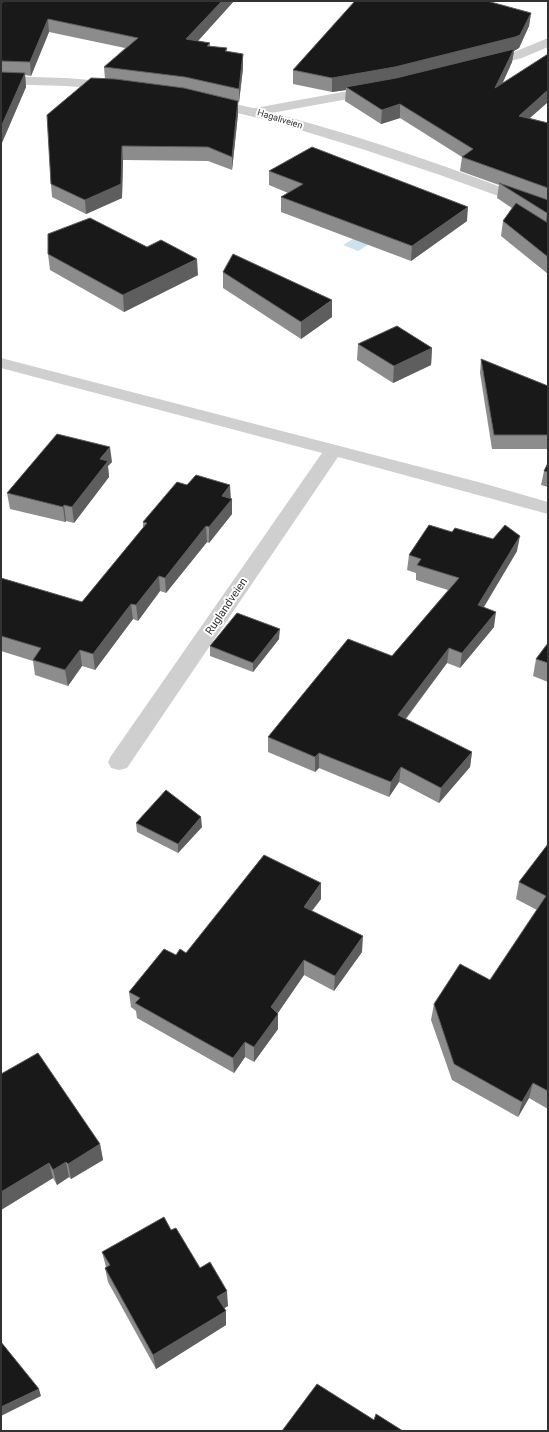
<svg xmlns="http://www.w3.org/2000/svg" width="549" height="1432" font-family="Roboto,sans-serif">
	<style>
		.water { fill: #cde2ee }
		.lines { fill: none; stroke-linecap: round; stroke-linejoin: round }
		.lane { fill: #cfcfcf; fill-rule: evenodd }
		.street { fill: #cfcfcf; fill-rule: evenodd }
		.wall { fill: #8c8c8c }
		.shaded-wall { fill: #5e5e5e }
		.building { fill: #191919; stroke: #5e5e5e }
		.labels { text-anchor: middle; stroke-width: 4; stroke-linejoin: round; paint-order: stroke }
		.far-street-label { font-size: 9px; fill: #323232; stroke: #fff }
		.street-label { font-size: 11px; fill: #323232; stroke: #fff }
	</style>
	<rect width="100%" height="100%" fill="#fff"/>
	<path class="water" d="M369,229L384,235L358,251L343,245Z"/>
	<g class="lines">
		<g class="lane">
			<path d="M548,38V47L522,58L485,67L481,66L479,63L481,60L514,52Z"/>
			<path d="M376,86L381,87L383,90L381,93L255,116L250,115L248,112L250,109L255,108Z"/>
		</g>
		<g class="street">
			<path d="M1,76L66,78L114,82L119,83L121,86L119,89L114,90L66,86L1,84Z"/>
			<path d="M209,98C322,122 440,163 548,205V214L440,175L362,149L271,121L204,105L202,102L204,99Z"/>
			<path d="M1,358L482,483L548,502V514L338,457L127,768L119,770L111,768L108,762L111,756L322,453L1,368Z"/>
		</g>
	</g>
	<g class="wall">
		<path d="M234,1L198,41L210,43V46L227,48V52L243,68L239,102H238V114L232,170L208,161L123,160L122,198L86,214L52,197L51,184L105,79L104,67L125,48L49,32L31,76L25,75L26,87L1,145V4Z"/>
		<path d="M531,13L529,26L519,48L514,51L512,62L502,84L548,102L530,118L548,123V274L501,236L503,221L512,208L497,198L499,185L460,171L462,157L400,118L381,124L345,101L346,90L332,92L293,84V70Z"/>
		<path d="M269,171L467,221L411,261L281,212V197L288,193L269,185Z"/>
		<path d="M147,247L198,275L124,312L50,270L48,254Z"/>
		<path d="M223,272L332,317L301,339L223,288Z"/>
		<path d="M358,344L432,348L431,365L393,383L357,360Z"/>
		<path d="M481,359L548,386V449H492L480,373Z"/>
		<path d="M112,462L108,466L109,477L74,523L66,521L65,522L10,509L7,493Z"/>
		<path d="M548,463V487L541,485L544,471Z"/>
		<path d="M231,498L232,499V514L209,543L207,542L166,593L160,591L138,621L133,619L95,670L82,666L68,686L35,675L33,661L1,651V578L82,602L143,528V522Z"/>
		<path d="M517,551L484,607L494,627L460,668L447,663L406,719L472,752L470,767L439,803L399,782L389,797L319,768L315,772L268,752V737L392,656L448,590L416,580V573L407,570L409,555Z"/>
		<path d="M279,639L253,672L210,656V646Z"/>
		<path d="M548,643V682L533,676L536,659Z"/>
		<path d="M136,823L202,827L178,853L137,832Z"/>
		<path d="M548,844V1109L529,1098L518,1117L452,1080L431,1020L434,1004L490,980L537,910L516,899L519,882Z"/>
		<path d="M321,899L312,911L362,952L334,991L304,975L278,1013V1029L254,1062L245,1057L234,1073L137,1018L136,1011L131,1007L129,992L176,955L186,953Z"/>
		<path d="M1,1074L100,1144L103,1160L71,1179L69,1177L57,1185L53,1178L1,1210Z"/>
		<path d="M171,1230L228,1306L224,1308L226,1311V1325L156,1369L108,1282L105,1268L106,1267L102,1252Z"/>
	</g>
	<g class="shaded-wall">
		<path d="M222,1H234L187,53L186,39Z"/>
		<path d="M531,13L529,26L519,48L514,51L512,62L494,102L346,87V90L332,92V78Z"/>
		<path d="M48,19L49,32L31,76L30,62Z"/>
		<path d="M243,54V68L239,102V89Z"/>
		<path d="M25,73L26,87L1,145V127Z"/>
		<path d="M548,90V102L517,129L519,116Z"/>
		<path d="M238,101V114L232,170V157Z"/>
		<path d="M400,104V118L381,124L382,110Z"/>
		<path d="M122,146L123,160L122,198L86,214L85,200Z"/>
		<path d="M468,207L467,221L411,261L412,246Z"/>
		<path d="M547,213H548V226L545,228Z"/>
		<path d="M197,259L198,275L124,312L123,295Z"/>
		<path d="M332,300V317L301,339V322Z"/>
		<path d="M432,348L431,365L393,383L394,366Z"/>
		<path d="M110,447L112,462L108,466L109,477L74,523L72,507L100,459Z"/>
		<path d="M230,485L231,500L232,499V514L209,543V527L222,496Z"/>
		<path d="M64,505L66,521L65,522L63,507Z"/>
		<path d="M206,526L207,542L166,593L165,578Z"/>
		<path d="M520,536L517,551L476,620L478,605Z"/>
		<path d="M159,576L160,591L138,621L136,605Z"/>
		<path d="M131,604L133,619L95,670L93,654Z"/>
		<path d="M496,612L494,627L460,668L462,653Z"/>
		<path d="M280,629L279,639L253,672V663Z"/>
		<path d="M449,648L447,663L397,730L398,715Z"/>
		<path d="M80,650L82,666L68,686L65,670Z"/>
		<path d="M472,752L470,767L439,803L441,788Z"/>
		<path d="M319,753V768L315,772V757Z"/>
		<path d="M401,767L399,782L389,797L391,782Z"/>
		<path d="M201,817L202,827L178,853V844Z"/>
		<path d="M321,883V899L303,922L304,907Z"/>
		<path d="M363,936L362,952L334,991L335,976Z"/>
		<path d="M304,960V975L273,1020L278,1014V1029L254,1062V1047L271,1007Z"/>
		<path d="M245,1042V1057L234,1073L233,1058Z"/>
		<path d="M533,1083L529,1098L518,1117L522,1102Z"/>
		<path d="M100,1144L103,1160L71,1179L68,1164Z"/>
		<path d="M66,1162L69,1177L57,1185L53,1170Z"/>
		<path d="M49,1163L53,1178L1,1210V1192Z"/>
		<path d="M227,1291L228,1306L218,1312L217,1297Z"/>
		<path d="M226,1311V1325L156,1369L153,1355Z"/>
		<path d="M39,1389L41,1396L1,1416V1407Z"/>
	</g>
	<g class="building">
		<path d="M3,1H222L186,39L210,43L207,46L227,48L225,51L243,54L239,89L185,77L104,67L138,38L48,19L30,62L1,61V4Z"/>
		<path d="M355,1H487L531,13L520,35L515,37L395,67L332,78L293,70Z"/>
		<path d="M514,49L495,88L548,54V90L519,116L548,123V188L462,157L473,149L400,104L382,110L346,87L396,78Z"/>
		<path d="M1,72L25,73L1,127Z"/>
		<path d="M91,78L115,79L184,88L238,101L232,157L208,147L122,146L121,184L85,200L51,184L47,115Z"/>
		<path d="M312,147L468,207L412,246L281,197L303,184L269,171Z"/>
		<path d="M499,183L548,200V213H547Z"/>
		<path d="M516,203L548,223V257L503,221Z"/>
		<path d="M90,218L147,247L161,240L197,259L123,295L48,254V234Z"/>
		<path d="M233,254L332,300L301,322L223,272Z"/>
		<path d="M397,326L432,348L394,366L358,344Z"/>
		<path d="M481,359L548,386V435H494Z"/>
		<path d="M57,434L110,447L100,459L108,461L72,507L64,505L63,507L7,493Z"/>
		<path d="M548,463V472L544,471Z"/>
		<path d="M196,475L230,485L222,496L232,499L209,527L206,526L165,578L159,576L136,605L131,604L93,654L80,650L65,670L33,660L41,648L1,636V578L82,602L147,523L143,522L177,482L187,485Z"/>
		<path d="M429,525L452,532L455,528L493,539L505,525L520,536L478,605L496,612L462,653L449,648L398,715L472,752L441,788L401,767L391,782L319,753L315,757L268,737L348,639L392,656L459,578L417,565L421,559L409,555Z"/>
		<path d="M237,613L280,629L253,663L210,646Z"/>
		<path d="M548,643V663L536,659Z"/>
		<path d="M166,790L201,817L178,844L136,823Z"/>
		<path d="M548,844V1091L533,1083L522,1102L454,1064L434,1004L460,964L490,980L546,896L519,882Z"/>
		<path d="M264,855L321,883L304,907L363,936L335,976L304,960L271,1007L278,1014L254,1047L245,1042L233,1058L135,1003L140,998L129,992L164,949L176,955L180,949L186,953Z"/>
		<path d="M38,1053L100,1144L68,1164L66,1162L53,1170L49,1163L1,1192V1074Z"/>
		<path d="M164,1217L171,1230L176,1228L200,1268L210,1262L227,1291L217,1297L226,1311L153,1355L105,1268L110,1265L102,1252Z"/>
		<path d="M1,1342L39,1389L1,1407Z"/>
		<path d="M317,1384L374,1420L376,1414L403,1431H282Z"/>
	</g>
	<g class="labels">
		<g class="far-street-label">
			<text transform="translate(280 119) rotate(17)" y="3">Hagaliveien</text>
		</g>
		<g class="street-label">
			<text transform="translate(226 606) rotate(-56)" y="4">Ruglandveien</text>
		</g>
	</g>
	<rect width="549" height="1432" fill="none" stroke="#323232" stroke-width="4"/>
</svg>
